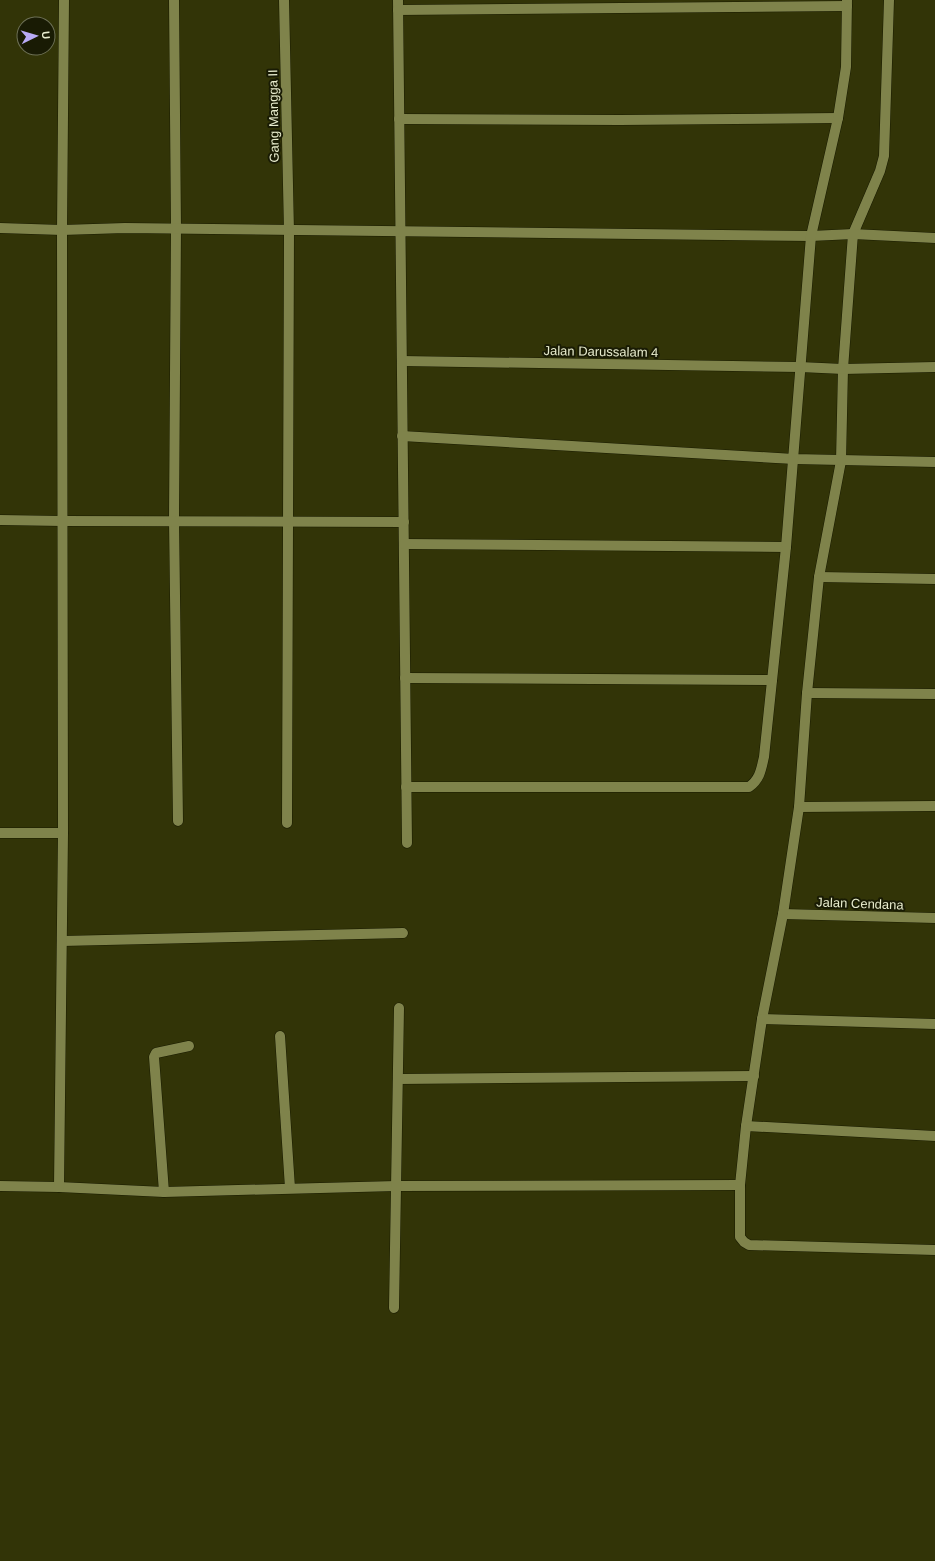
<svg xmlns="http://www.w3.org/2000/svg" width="935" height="1561" font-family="Arial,sans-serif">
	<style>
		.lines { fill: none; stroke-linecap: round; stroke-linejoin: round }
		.minor-casing { stroke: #191b00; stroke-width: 11 }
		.minor { stroke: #7f834b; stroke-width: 10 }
		.labels { text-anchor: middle; stroke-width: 4; stroke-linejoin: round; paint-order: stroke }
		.street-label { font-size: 13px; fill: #e8ecce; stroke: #191b04 }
	</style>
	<rect width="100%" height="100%" fill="#323407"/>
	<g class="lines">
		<defs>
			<g id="minor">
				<path d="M174,0L176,228L174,520L178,821"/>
				<path d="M284,0L289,231L287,823"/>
				<path d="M398,0L407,843"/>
				<path d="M889,0L884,156L880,171L853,234L843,369L841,461L819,577L807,693L799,807L783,914L762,1019L746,1126L740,1185V1237L744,1242L749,1245L935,1250"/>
				<path d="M398,10L847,6"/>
				<path d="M399,119L620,120L838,118"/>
				<path d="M0,228L62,230L125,228L811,236L853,234L935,238"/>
				<path d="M402,361L800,367L843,369L935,367"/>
				<path d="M402,436L794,459L935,462"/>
				<path d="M0,520L62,521L404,522"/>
				<path d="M404,544L786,547"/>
				<path d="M819,577L935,579"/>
				<path d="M405,678L772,680"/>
				<path d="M807,693L935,694"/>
				<path d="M406,787H749C760,779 761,770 764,757L786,547L811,236L838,118L846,67L847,0"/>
				<path d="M799,807L935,806"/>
				<path d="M0,833H63"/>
				<path d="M783,914L935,918"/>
				<path d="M62,941L403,933"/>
				<path d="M762,1019L935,1024"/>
				<path d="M280,1036L290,1188"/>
				<path d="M398,1079L754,1076"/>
				<path d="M746,1126L935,1136"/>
				<path d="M0,1186L59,1187L164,1192L396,1186L740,1185"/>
				<path d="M59,1187L63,833L62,230L64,0"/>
				<path d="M164,1192L154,1057L156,1053L189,1046"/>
				<path d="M394,1308L399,1008"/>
			</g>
		</defs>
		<use href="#minor" class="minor-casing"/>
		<use href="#minor" class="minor"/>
	</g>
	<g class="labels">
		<g class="street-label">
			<text transform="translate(273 116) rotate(-91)" y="5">Gang Mangga II</text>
			<text transform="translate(601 351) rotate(1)" y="5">Jalan Darussalam 4</text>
			<text transform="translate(860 903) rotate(2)" y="5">Jalan Cendana</text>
		</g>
	</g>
	<g transform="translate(36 36) rotate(85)"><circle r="19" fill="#191b04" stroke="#6c6f55"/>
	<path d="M0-3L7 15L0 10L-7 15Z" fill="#b9abf7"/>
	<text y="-6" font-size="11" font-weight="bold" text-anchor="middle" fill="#e8ecce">U</text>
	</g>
</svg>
